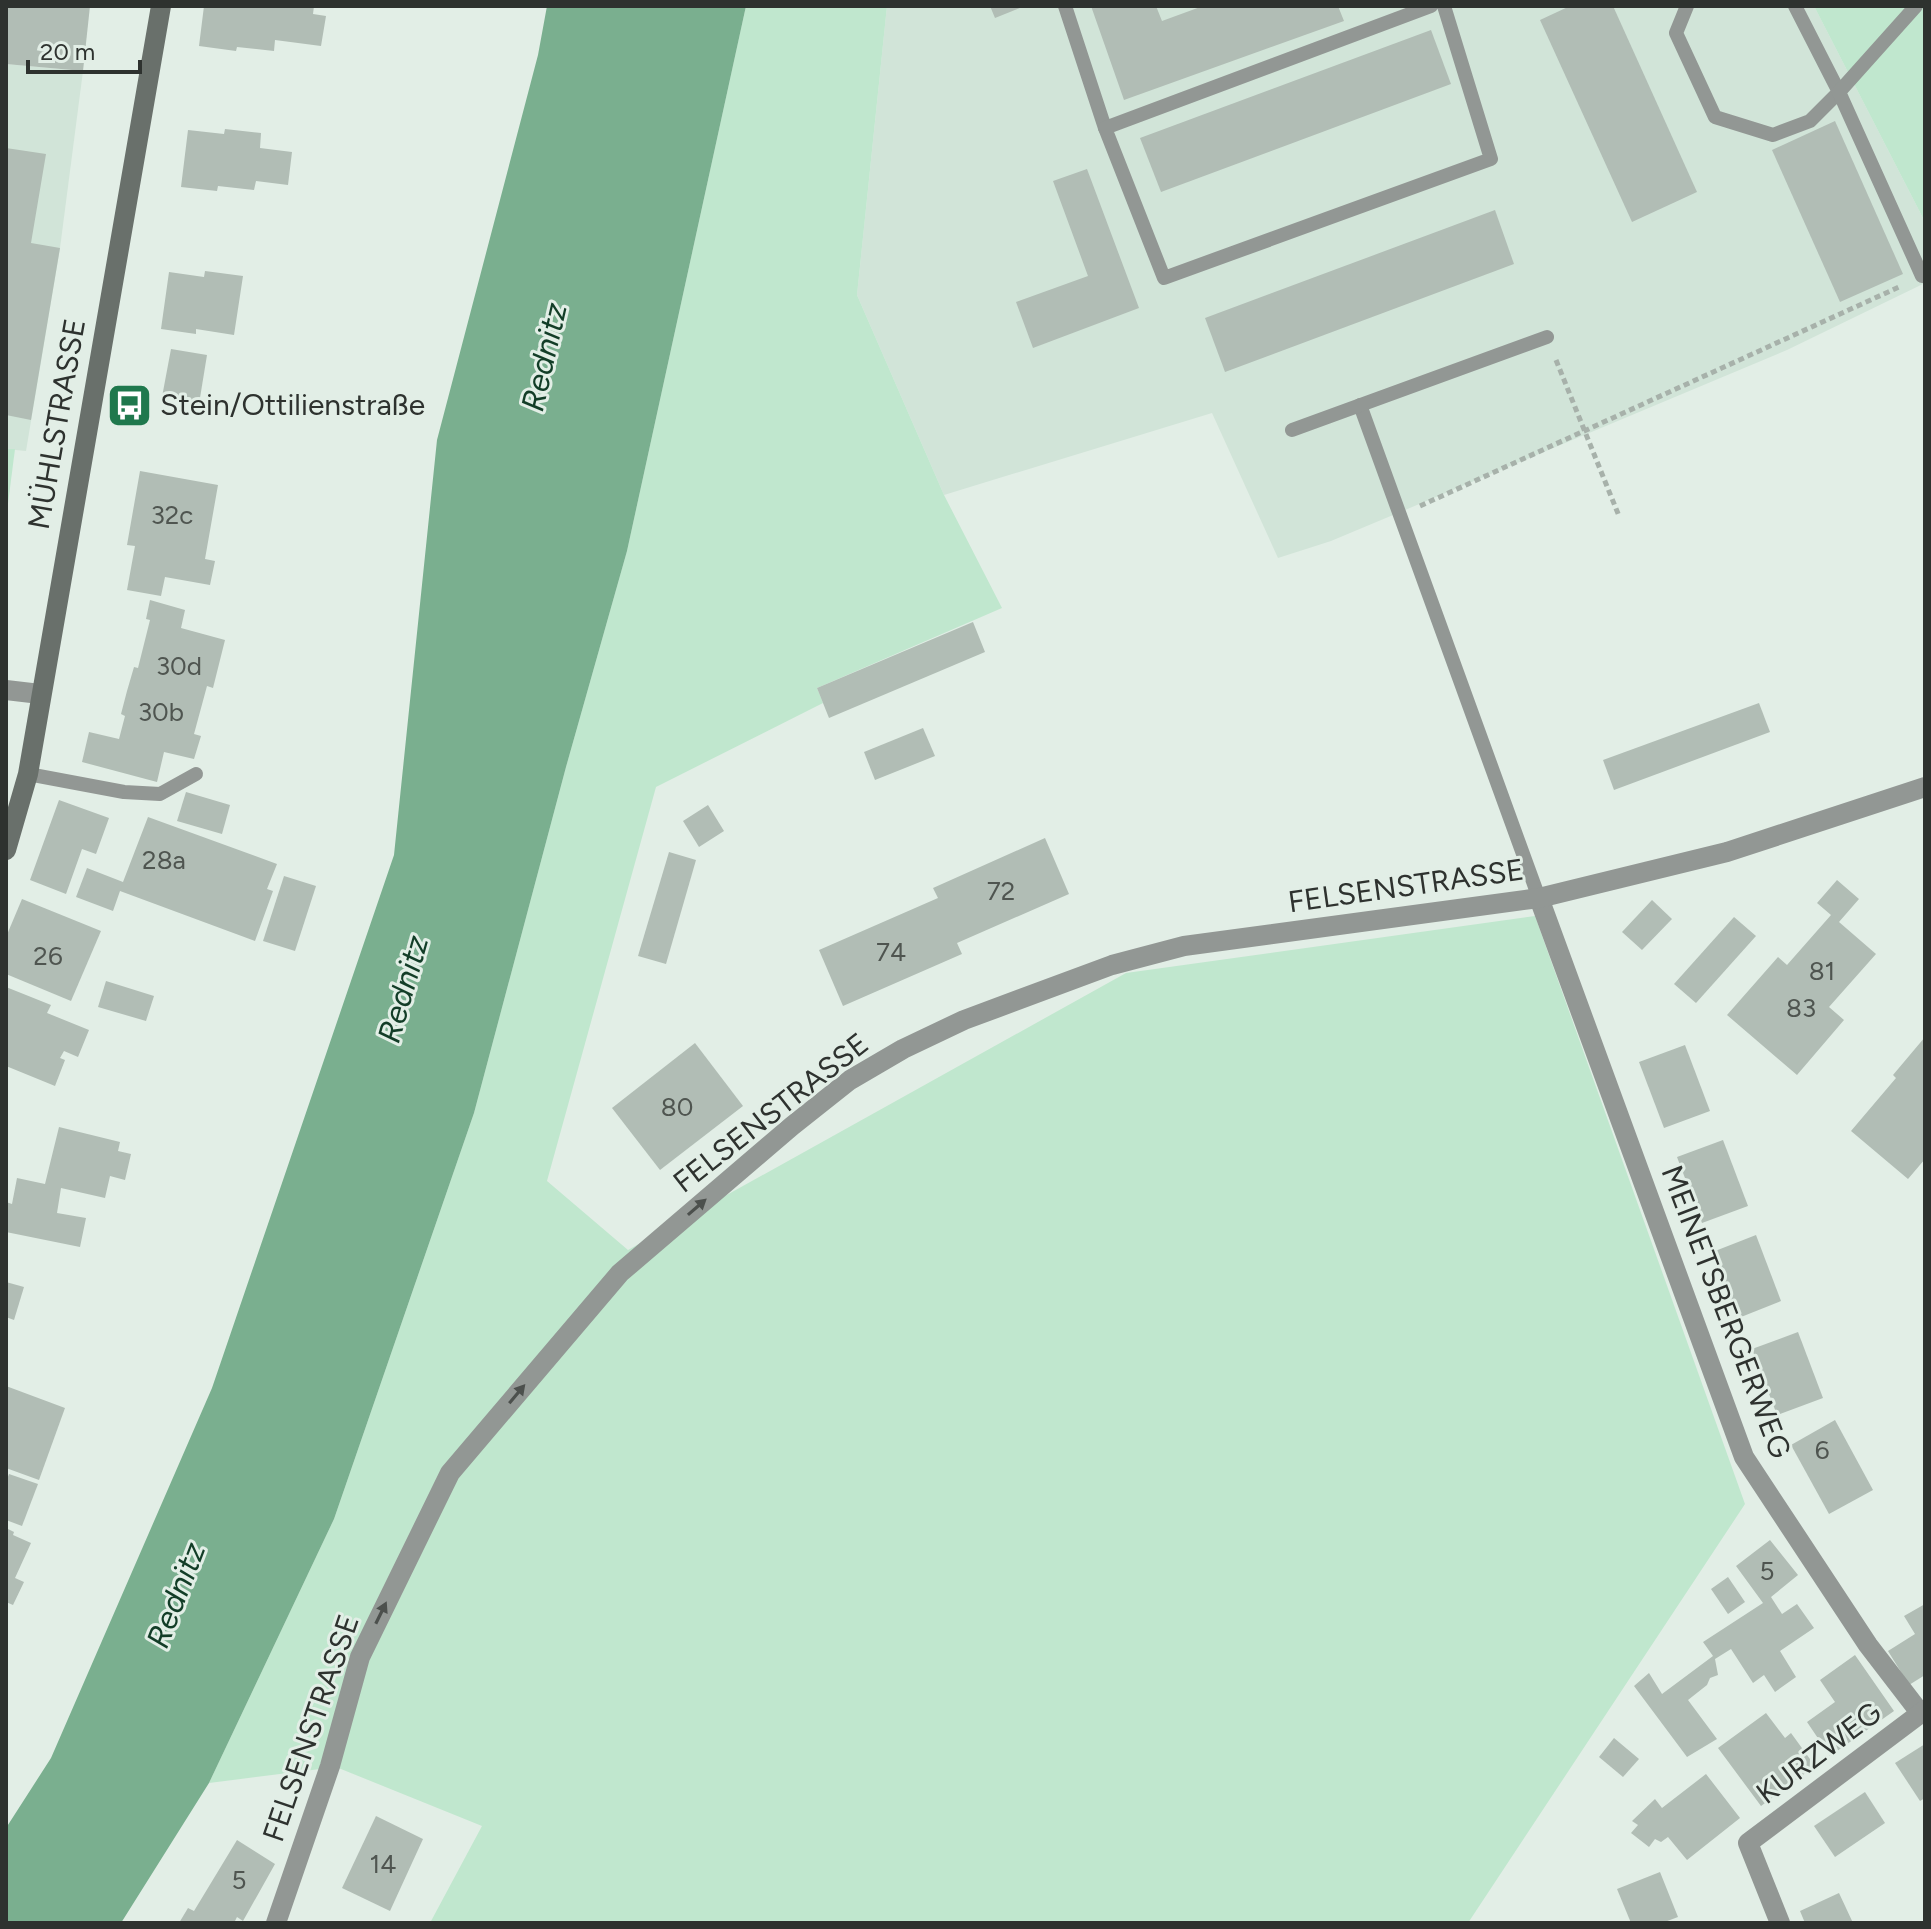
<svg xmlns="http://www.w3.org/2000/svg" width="1931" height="1929" font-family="Figtree,sans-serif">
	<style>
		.built { fill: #d1e4d8 }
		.green { fill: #c0e7ce }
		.water { fill: #7aaf8f }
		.building { fill: #b1bdb5 }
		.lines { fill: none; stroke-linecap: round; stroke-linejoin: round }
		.path { stroke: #a7b1aa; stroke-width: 5; stroke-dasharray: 6 4; stroke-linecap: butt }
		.lane { stroke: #929794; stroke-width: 14 }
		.street { stroke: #929794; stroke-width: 20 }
		.secondary { stroke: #69706b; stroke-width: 20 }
		.oneway { fill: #4c504d }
		.labels { text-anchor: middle; stroke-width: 6; stroke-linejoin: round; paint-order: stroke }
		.number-label { font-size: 26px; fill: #4f5550 }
		.poi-label { font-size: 30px; fill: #2e322f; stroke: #e2eee6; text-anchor: start }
		.street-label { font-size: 30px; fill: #2e322f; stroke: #e2eee6 }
		.water-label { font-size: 32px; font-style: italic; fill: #123d27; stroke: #e2eee6 }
	</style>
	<rect width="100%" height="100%" fill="#e2eee6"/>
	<g class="built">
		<path d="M887,6H1814L1925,222V283L1787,350L1331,541L1278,558L1212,413L944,495L857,295Z"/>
		<path d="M6,64L83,71L60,248L26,451L6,449Z"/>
	</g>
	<g class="green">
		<path d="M746,6H887L857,295L944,495L1002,608L817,688L823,703L656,787L547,1181L628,1250L1126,973L1535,916L1745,1504L1468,1923H430L482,1826L336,1767L209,1783L334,1519L474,1113L566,767L627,551Z"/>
		<path d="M1814,6H1925V222Z"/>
		<path d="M6,449H15L6,519Z"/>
	</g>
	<path class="water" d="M547,6H746L627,551L566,767L474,1113L334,1519L209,1783L121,1923H6V1828L51,1758L212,1388L394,855L437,440L538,55Z"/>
	<g class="building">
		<path d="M6,6H90L83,71L6,64Z"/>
		<path d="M204,6H314L313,14L326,16L321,46L275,40L274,51L237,47L236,51L199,46Z"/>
		<path d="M990,6H1025L995,18Z"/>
		<path d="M1091,6H1156L1162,21L1203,6H1338L1344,21L1124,100Z"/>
		<path d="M1570,6H1613L1697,192L1632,222L1540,20Z"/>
		<path d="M1431,30L1451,84L1161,192L1140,138Z"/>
		<path d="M1835,121L1903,274L1840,302L1772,150Z"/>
		<path d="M225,129L261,133L260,148L292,152L288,185L256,181L254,190L218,186L217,191L181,187L188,130L224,134Z"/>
		<path d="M6,148L46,154L31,243L60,248L31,420L6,415Z"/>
		<path d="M1087,169L1139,308L1033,348L1016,302L1088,276L1053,181Z"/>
		<path d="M1495,210L1514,264L1225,372L1205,318Z"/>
		<path d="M205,271L243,276L234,335L196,329V334L161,329L169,272L204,277Z"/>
		<path d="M171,349L207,355L199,404L162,397Z"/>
		<path d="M140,471L218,485L205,559L215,561L210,585L165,577L161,596L127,590L135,546L127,545Z"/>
		<path d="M150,600L185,610L181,628L225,640L213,688L207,686L194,734L201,736L194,759L164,752L157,782L82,762L89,732L119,739L125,716L121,714L127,691L134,667L138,668L150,620L146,619Z"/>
		<path d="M973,622L985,652L829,718L817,688Z"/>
		<path d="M1759,703L1770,732L1614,790L1603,760Z"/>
		<path d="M923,728L935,756L875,780L864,752Z"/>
		<path d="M186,792L230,805L222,834L177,821Z"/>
		<path d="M59,800L109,818L96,854L82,849L66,894L30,880Z"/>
		<path d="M708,805L724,831L699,847L683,821Z"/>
		<path d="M148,817L277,864L267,889L273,891L255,941L120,891L113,911L76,897L87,868L123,882Z"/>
		<path d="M1045,838L1069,894L957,943L962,954L843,1006L819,950L938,898L933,888Z"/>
		<path d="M669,852L696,860L666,964L638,956Z"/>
		<path d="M284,876L316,886L295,951L263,941Z"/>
		<path d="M1837,880L1859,899L1839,922L1876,954L1829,1007L1844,1020L1797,1075L1727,1015L1778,957L1787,965L1831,915L1817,903Z"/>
		<path d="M22,899L101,931L71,1001L6,974V937Z"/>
		<path d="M1652,900L1672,919L1642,950L1622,932Z"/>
		<path d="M1734,917L1756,936L1696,1003L1674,984Z"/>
		<path d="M106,981L154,996L146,1021L98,1007Z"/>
		<path d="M6,987L51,1005L47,1013L89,1030L78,1057L64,1051L60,1058L65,1060L55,1086L6,1066Z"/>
		<path d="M1925,1037V1159L1908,1179L1851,1131L1896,1078L1893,1075Z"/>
		<path d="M695,1043L743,1106L660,1170L612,1108Z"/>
		<path d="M1685,1045L1710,1111L1664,1128L1639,1062Z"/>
		<path d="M59,1127L120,1142L118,1151L131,1154L125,1180L110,1176L105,1198L61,1188L57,1213L86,1218L80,1247L6,1232V1202L12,1204L17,1178L45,1184Z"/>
		<path d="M1723,1140L1748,1206L1702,1223L1677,1157Z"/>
		<path d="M1756,1235L1781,1301L1736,1319L1710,1253Z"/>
		<path d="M6,1282L24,1287L14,1320L6,1317Z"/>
		<path d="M1798,1332L1823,1398L1777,1415L1752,1349Z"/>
		<path d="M6,1386L65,1408L39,1480L6,1468Z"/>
		<path d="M1835,1420L1873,1490L1829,1514L1791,1445Z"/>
		<path d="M9,1474L38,1484L22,1526L6,1520V1482Z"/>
		<path d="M6,1528L14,1532L13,1535L31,1543L15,1578L24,1582L13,1605L6,1602Z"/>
		<path d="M1770,1540L1798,1575L1771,1597L1782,1614L1797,1604L1814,1628L1780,1651L1796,1677L1775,1692L1764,1675L1753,1683L1731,1649L1715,1659L1718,1675L1710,1678L1707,1685L1688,1700L1717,1739L1687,1757L1634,1686L1649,1673L1662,1694L1713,1656L1703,1642L1763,1603L1736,1566Z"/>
		<path d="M1728,1577L1745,1602L1728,1614L1711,1589Z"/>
		<path d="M1925,1604V1675L1909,1685L1888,1651L1915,1634L1904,1616Z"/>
		<path d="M1855,1655L1894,1711L1830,1756L1807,1722L1835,1702L1820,1680Z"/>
		<path d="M1766,1713L1785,1738L1791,1733L1815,1766L1761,1806L1718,1748Z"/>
		<path d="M1614,1738L1639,1759L1623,1777L1599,1757Z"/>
		<path d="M1925,1744V1798L1920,1801L1895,1763Z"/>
		<path d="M1706,1774L1740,1818L1687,1860L1668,1837L1661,1842L1655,1839L1649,1847L1631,1833L1638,1825L1632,1821L1655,1799L1662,1808Z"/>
		<path d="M1865,1792L1885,1823L1835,1857L1814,1826Z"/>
		<path d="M376,1816L423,1839L390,1911L342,1888Z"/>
		<path d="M237,1840L275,1864L243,1921L237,1917L234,1923H179L188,1908L194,1911Z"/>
		<path d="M1660,1872L1678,1917L1662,1923H1631L1617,1889Z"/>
		<path d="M1839,1893L1853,1923H1805L1800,1911Z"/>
	</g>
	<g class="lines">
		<g class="path">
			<path d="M1556,360L1619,516"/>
			<path d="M1420,506L1899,287"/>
		</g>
		<g class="lane">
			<path d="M1065,6L1105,128"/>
			<path d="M1431,6L1105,128L1164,278L1491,159L1444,6"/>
			<path d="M1687,6L1676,33L1715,117L1773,135L1810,121L1839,92L1795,6"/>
			<path d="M1916,6L1839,92L1922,276"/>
			<path d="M1360,405L1539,898"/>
			<path d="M1292,430L1547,337"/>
			<path d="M28,774L124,792L160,794L196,774"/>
		</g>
		<g class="street">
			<path d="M6,690L40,694"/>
			<path d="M1539,898L1744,1457L1868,1645L1921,1714"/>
			<path d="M276,1923L330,1766L360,1657L450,1473L620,1273L792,1126L850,1080L903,1049L964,1020L1112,965L1184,946L1539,898L1727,852L1925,787"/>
			<path d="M1780,1923L1748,1843L1925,1710"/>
		</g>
		<path class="secondary" d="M6,850L28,774L161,6"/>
	</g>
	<defs><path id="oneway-solid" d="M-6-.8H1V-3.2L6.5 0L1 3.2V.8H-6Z" transform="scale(2)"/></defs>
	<g class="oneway">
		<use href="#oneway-solid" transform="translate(697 1207) rotate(-41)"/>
		<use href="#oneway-solid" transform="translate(517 1394) rotate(-50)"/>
		<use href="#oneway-solid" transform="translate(381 1613) rotate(-64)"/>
	</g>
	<defs>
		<symbol id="bus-square" viewBox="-11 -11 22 22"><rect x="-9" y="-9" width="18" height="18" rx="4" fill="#1f784d" stroke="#e2eee6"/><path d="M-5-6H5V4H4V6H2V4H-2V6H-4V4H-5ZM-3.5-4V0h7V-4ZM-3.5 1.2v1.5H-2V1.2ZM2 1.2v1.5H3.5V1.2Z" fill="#fff"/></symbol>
	</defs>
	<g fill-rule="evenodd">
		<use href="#bus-square" x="104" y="380" width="51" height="51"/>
	</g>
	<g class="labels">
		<g class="number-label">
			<text x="172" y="524">32c</text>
			<text x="179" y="675">30d</text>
			<text x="161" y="721">30b</text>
			<text x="164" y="869">28a</text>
			<text x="1001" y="900">72</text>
			<text x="891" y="961">74</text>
			<text x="48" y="965">26</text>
			<text x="1822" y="980">81</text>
			<text x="1801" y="1017">83</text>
			<text x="677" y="1116">80</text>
			<text x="1822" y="1459">6</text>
			<text x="1767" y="1580">5</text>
			<text x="383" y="1873">14</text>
			<text x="239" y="1889">5</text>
		</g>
		<g class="poi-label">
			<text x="160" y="415">Stein/Ottilienstraße</text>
		</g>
		<g class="street-label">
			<text transform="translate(57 424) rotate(-80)" y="10">MÜHLSTRASSE</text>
			<text transform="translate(1406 886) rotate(-8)" y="10">FELSENSTRASSE</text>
			<text transform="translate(771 1113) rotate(-38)" y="10">FELSENSTRASSE</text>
			<text transform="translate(1726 1312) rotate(69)" y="10">MEINETSBERGERWEG</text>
			<text transform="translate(311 1728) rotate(-71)" y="10">FELSENSTRASSE</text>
			<text transform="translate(1819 1753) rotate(-37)" y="10">KURZWEG</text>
		</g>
		<g class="water-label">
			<text transform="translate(544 357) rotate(-77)" y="11">Rednitz</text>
			<text transform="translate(403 989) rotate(-74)" y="11">Rednitz</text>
			<text transform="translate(176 1595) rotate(-69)" y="11">Rednitz</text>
		</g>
	</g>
	<rect width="1931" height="1929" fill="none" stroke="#2e322f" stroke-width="16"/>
	<path d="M28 60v12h112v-12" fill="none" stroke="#2e322f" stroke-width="4"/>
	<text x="40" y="60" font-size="24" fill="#2e322f" stroke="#e2eee6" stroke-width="6" paint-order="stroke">20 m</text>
</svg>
